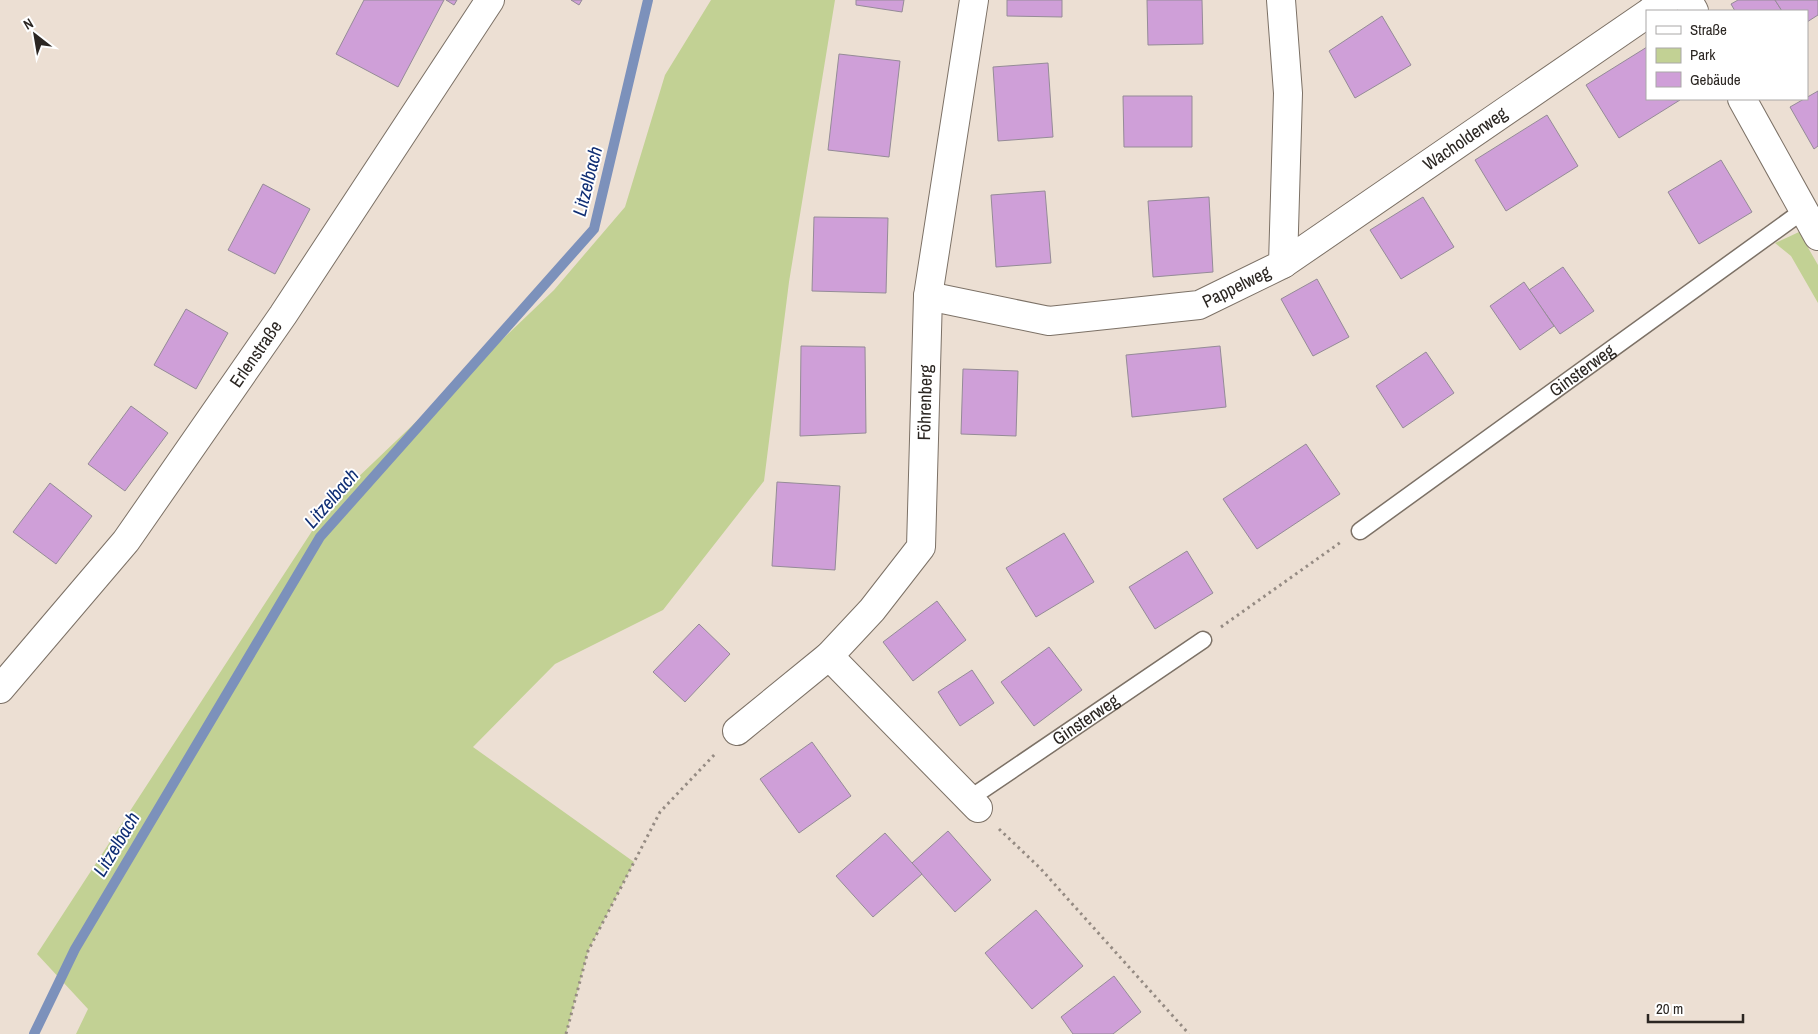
<svg xmlns="http://www.w3.org/2000/svg" width="1818" height="1034" font-family="'Archivo Narrow',sans-serif">
	<style>
		.green { fill: #c2d194 }
		.lines { fill: none; stroke-linecap: round; stroke-linejoin: round }
		.stream { stroke: #7c91bb; stroke-width: 10 }
		.building { fill: #cf9fd8; stroke: #958b97 }
		.lane-casing { stroke: #7c7166; stroke-width: 19 }
		.street-casing { stroke: #7c7166; stroke-width: 30 }
		.path { stroke: #958b83; stroke-width: 3; stroke-dasharray: 2.5 4; stroke-linecap: butt }
		.lane { stroke: #fff; stroke-width: 16 }
		.street { stroke: #fff; stroke-width: 28 }
		.labels { text-anchor: middle; stroke-width: 4; stroke-linejoin: round; paint-order: stroke }
		.street-label { font-size: 18px; fill: #2b2622; stroke: #fff }
		.water-label { font-size: 19px; font-style: italic; fill: #0f2e74; stroke: #fff }
	</style>
	<rect width="100%" height="100%" fill="#ecdfd3"/>
	<g class="green">
		<path d="M711,0H835L789,282L764,481L663,610L555,664L473,747L634,862L588,951L566,1034H76L88,1009L37,954L329,505L554,290L625,207L665,75Z"/>
		<path d="M1799,232L1818,265V303L1791,256L1775,243Z"/>
	</g>
	<g class="lines">
		<path class="stream" d="M34,1034L75,949L320,537L594,229L648,0"/>
	</g>
	<g class="building">
		<path d="M364,0H444L398,87L336,54Z"/>
		<path d="M446,0H457L454,5Z"/>
		<path d="M571,0H582L579,5Z"/>
		<path d="M856,0H904L902,12L856,5Z"/>
		<path d="M1007,0H1062V17L1007,16Z"/>
		<path d="M1147,0H1202L1203,44L1148,45Z"/>
		<path d="M1738,0H1775L1782,11H1735L1731,4Z"/>
		<path d="M1775,0H1818V15L1807,22V11H1782Z"/>
		<path d="M1382,16L1411,65L1355,98L1329,51Z"/>
		<path d="M1647,47V99L1680,100L1619,138L1586,85Z"/>
		<path d="M839,54L900,61L889,157L828,150Z"/>
		<path d="M1048,63L1053,137L998,141L993,67Z"/>
		<path d="M1818,91V146L1814,149L1790,107Z"/>
		<path d="M1123,96H1192V147H1124Z"/>
		<path d="M1547,115L1578,166L1506,211L1475,160Z"/>
		<path d="M1721,160L1752,212L1699,244L1668,192Z"/>
		<path d="M263,184L310,209L275,274L228,250Z"/>
		<path d="M1045,191L1051,263L996,267L991,195Z"/>
		<path d="M1209,197L1213,272L1153,277L1148,201Z"/>
		<path d="M1423,197L1454,247L1401,279L1370,230Z"/>
		<path d="M814,217L888,218L886,293L812,291Z"/>
		<path d="M1563,267L1594,311L1560,334L1529,290Z"/>
		<path d="M1317,279L1349,337L1313,356L1281,299Z"/>
		<path d="M1524,282L1554,326L1520,350L1490,306Z"/>
		<path d="M186,309L228,333L196,389L154,365Z"/>
		<path d="M801,346L865,347L866,433L800,436Z"/>
		<path d="M1220,346L1226,407L1132,417L1126,355Z"/>
		<path d="M1426,352L1454,393L1403,428L1376,386Z"/>
		<path d="M963,369L1018,371L1016,436L961,434Z"/>
		<path d="M131,406L168,433L125,491L88,464Z"/>
		<path d="M1306,444L1340,494L1257,549L1223,499Z"/>
		<path d="M777,482L840,486L835,570L772,566Z"/>
		<path d="M50,483L92,516L56,564L13,532Z"/>
		<path d="M1064,533L1094,582L1036,617L1006,568Z"/>
		<path d="M1187,551L1213,593L1155,629L1129,587Z"/>
		<path d="M937,601L966,640L913,681L883,642Z"/>
		<path d="M699,624L730,654L685,702L653,672Z"/>
		<path d="M1049,647L1082,690L1034,726L1001,682Z"/>
		<path d="M972,670L994,703L960,726L938,692Z"/>
		<path d="M812,742L851,796L799,833L760,779Z"/>
		<path d="M948,831L991,880L955,912L912,863Z"/>
		<path d="M885,833L922,874L873,917L836,876Z"/>
		<path d="M1036,910L1083,966L1032,1009L985,953Z"/>
		<path d="M1114,976L1141,1012L1113,1034H1073L1061,1017Z"/>
	</g>
	<g class="lines">
		<defs>
			<g id="lane">
				<path id="s1" d="M1360,531L1804,210"/>
				<path id="s2" d="M969,799L1203,640"/>
			</g>
			<g id="street">
				<path d="M1688,0L1694,11"/>
				<path d="M1651,11L1667,0"/>
				<path d="M1742,99L1818,236"/>
				<path id="s3" d="M1283,264L1647,14"/>
				<path id="s4" d="M928,296L1049,321L1199,305L1283,264L1288,93L1281,0"/>
				<path d="M829,656L978,808"/>
				<path id="s5" d="M0,689L126,541L283,315L490,0"/>
				<path id="s6" d="M737,731L829,656L872,610L921,547L928,296L974,0"/>
			</g>
		</defs>
		<use href="#lane" class="lane-casing"/>
		<use href="#street" class="street-casing"/>
		<g class="path">
			<path d="M1221,627L1341,542"/>
			<path d="M999,829L1040,868L1189,1034"/>
			<path d="M566,1034L588,951L660,812L716,753"/>
		</g>
		<use href="#lane" class="lane"/>
		<use href="#street" class="street"/>
	</g>
	<g class="labels">
		<g class="street-label">
			<text dy="6" stroke="none"><textPath href="#s3" startOffset="221">Wacholderweg</textPath></text>
			<text dy="6" stroke="none"><textPath href="#s4" startOffset="316">Pappelweg</textPath></text>
			<text dy="6" stroke="none"><textPath href="#s5" startOffset="422">Erlenstraße</textPath></text>
			<text dy="6" stroke="none"><textPath href="#s1" startOffset="274">Ginsterweg</textPath></text>
			<text dy="6" stroke="none"><textPath href="#s6" startOffset="406">Föhrenberg</textPath></text>
			<text dy="6" stroke="none"><textPath href="#s2" startOffset="141">Ginsterweg</textPath></text>
		</g>
		<g class="water-label">
			<text transform="translate(587 181) rotate(-76)" y="7">Litzelbach</text>
			<text transform="translate(331 498) rotate(-49)" y="7">Litzelbach</text>
			<text transform="translate(116 844) rotate(-59)" y="7">Litzelbach</text>
		</g>
	</g>
	<rect x="1646" y="10" width="162" height="90" fill="#ffffff" stroke="#aaa8a7"/>
	<rect x="1656" y="26" width="25" height="8" fill="#ffffff" stroke="#aaa8a7"/>
	<text x="1690" y="35" font-size="15" fill="#2b2622">Straße</text>
	<rect x="1656" y="48" width="25" height="15" fill="#c2d194" stroke="#aaa8a7"/>
	<text x="1690" y="60" font-size="15" fill="#2b2622">Park</text>
	<rect x="1656" y="72" width="25" height="15" fill="#cf9fd8" stroke="#aaa8a7"/>
	<text x="1690" y="85" font-size="15" fill="#2b2622">Gebäude</text>
	<g transform="translate(35 35) rotate(329)" stroke="#ffffff" stroke-width="4" paint-order="stroke">
	<path d="M0-4L9 19L0 12L-9 19Z" fill="#2b2622"/>
	<text y="-8" font-size="14" font-weight="bold" text-anchor="middle" fill="#2b2622">N</text>
	</g>
	<path d="M1648 1014v8h95v-8" fill="none" stroke="#2b2622" stroke-width="2.5"/>
	<text x="1656" y="1014" font-size="15" fill="#2b2622" stroke="#ffffff" stroke-width="4" paint-order="stroke">20 m</text>
</svg>
